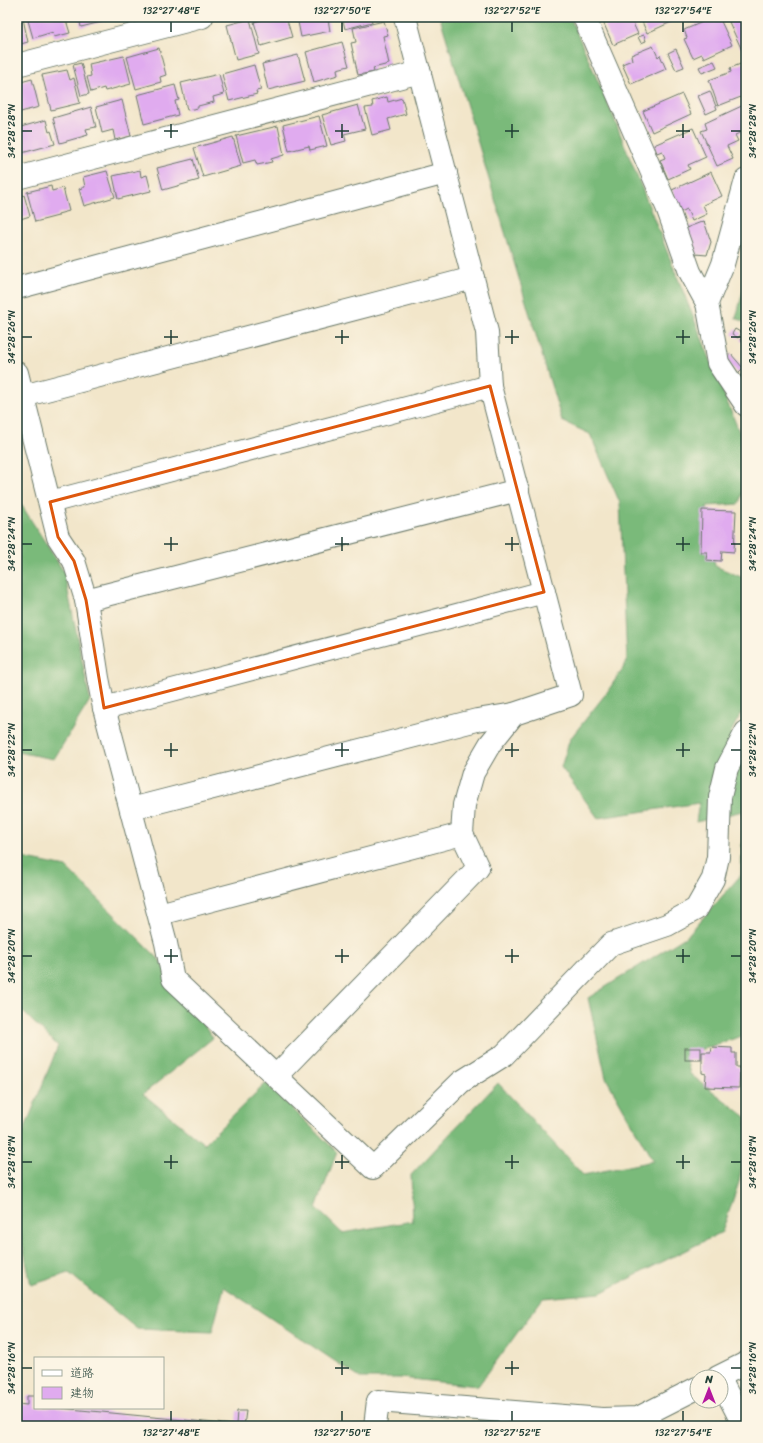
<svg xmlns="http://www.w3.org/2000/svg" width="763" height="1443" font-family="Sriracha,'Klee One',sans-serif">
	<style>
		.forest { fill: #7aba7a; stroke: #4c7c57 }
		.building { fill: #e0abef }
		.lines { fill: none; stroke-linecap: round; stroke-linejoin: round }
		.street-casing { stroke: #697868; stroke-width: 24 }
		.secondary-casing { stroke: #697868; stroke-width: 24 }
		.street { stroke: #fff; stroke-width: 22 }
		.secondary { stroke: #fff; stroke-width: 22 }
		.marked { fill: none; stroke: #de580e; stroke-width: 3; stroke-linejoin: round }
		.ticks { fill: none; stroke: #1f3d34; stroke-width: 1.5 }
		.neatline { fill: none; stroke: #1f3d34; stroke-width: 1.5 }
		.ticks-label { font-size: 10px; text-anchor: middle; fill: #1f3d34 }
	</style>
	<rect width="100%" height="100%" fill="#fcf5e5"/>
	<filter id="ink" filterUnits="userSpaceOnUse"><feTurbulence type="fractalNoise" baseFrequency=".025" numOctaves="2"/><feDisplacementMap in="SourceGraphic" scale="8" xChannelSelector="R" yChannelSelector="G"/><feConvolveMatrix kernelMatrix="1 2 1 2 8 2 1 2 1" color-interpolation-filters="sRGB"/></filter>
	<filter id="wash" filterUnits="userSpaceOnUse"><feTurbulence type="fractalNoise" baseFrequency=".012" numOctaves="4" result="noise"/><feDisplacementMap in="SourceGraphic" scale="16" xChannelSelector="R" yChannelSelector="G"/><feGaussianBlur stdDeviation="0.9" result="paint"/><feColorMatrix in="noise" values="0 0 0 0 0 0 0 0 0 0 0 0 0 0 0 0 0 1.4 0 .05"/><feComposite in="paint" operator="in"/></filter>
	<g filter="url(#wash)">
		<rect width="100%" height="100%" fill="#f2e6ca"/>
		<g class="forest">
			<path d="M440,17H570L611,111L746,449V479L739,504L707,506L715,566L746,579V704L730,734L746,739V1033L742,1036L685,1055L690,1074L746,1117V1137L739,1182L722,1232L600,1293L543,1298L478,1386L401,1378H360L224,1287L212,1332L137,1329L69,1273L31,1285L17,1216V1148L58,1046L17,1006V857L66,867L158,958L213,1038L143,1094L204,1144L266,1083L337,1152L316,1208L342,1233L413,1221L411,1175L498,1083L583,1175L653,1161L606,1078L588,998L687,936L741,875L743,811L696,822L699,803L598,818L561,767L570,739L608,691L627,662L620,503L590,434L562,421Z"/>
			<path d="M746,280V323L736,318Z"/>
			<path d="M17,498L64,572L90,700L54,759L17,752Z"/>
		</g>
		<g id="blocks">
			<g class="building">
				<path d="M27,17H65L70,33L54,37L53,32L33,38Z"/>
				<path d="M79,17H113V19L81,27Z"/>
				<path d="M270,17H286L292,37L261,46L254,22Z"/>
				<path d="M297,17H332L328,19L330,31L301,37Z"/>
				<path d="M342,17H371L372,22L345,29Z"/>
				<path d="M601,17H630L638,34L613,45Z"/>
				<path d="M640,17H677L678,19L647,33Z"/>
				<path d="M714,17H719L732,45L704,58L702,54L693,58L684,39L687,38L684,30Z"/>
				<path d="M739,17H746V59L729,22Z"/>
				<path d="M23,19L28,42L17,45V20Z"/>
				<path d="M250,19L259,54L236,60L227,25Z"/>
				<path d="M384,21L388,35L383,36L389,64L373,68L374,72L358,75L351,43L356,42L353,28Z"/>
				<path d="M644,35L646,41L641,43L638,37Z"/>
				<path d="M342,42L349,66L337,69L338,75L314,82L306,52Z"/>
				<path d="M653,46L658,57L660,55L666,69L631,84L622,64L632,60L631,55Z"/>
				<path d="M159,48L166,75L160,77L161,82L136,89L127,57Z"/>
				<path d="M676,49L684,67L676,70L668,53Z"/>
				<path d="M298,55L305,81L268,90L262,64Z"/>
				<path d="M124,56L131,84L105,91L104,88L91,92L87,77L91,76L89,64Z"/>
				<path d="M714,61L717,67L702,73L699,67Z"/>
				<path d="M746,62V95L718,106L709,80L731,72L730,68Z"/>
				<path d="M81,63L89,94L81,96L73,65Z"/>
				<path d="M254,65L261,90L256,91L257,94L229,101L222,74Z"/>
				<path d="M67,70L70,80L74,78L80,103L51,110L42,75Z"/>
				<path d="M219,74L224,94L213,97L214,102L198,106V108L187,110L181,83Z"/>
				<path d="M32,79L39,107L17,113V83Z"/>
				<path d="M175,85L179,100L175,101L178,115L144,124L137,95Z"/>
				<path d="M710,91L717,109L706,114L698,96Z"/>
				<path d="M682,94L691,114L652,132L643,111Z"/>
				<path d="M387,97L388,102L402,98L406,114L388,119L391,130L372,135L365,108L373,107L372,101Z"/>
				<path d="M122,100L131,136L115,140L113,130L102,133L96,107Z"/>
				<path d="M746,104V130L735,135L738,141L727,146L733,159L717,166L701,131L707,129L705,123Z"/>
				<path d="M358,105L365,129L344,134L346,141L331,145L322,115Z"/>
				<path d="M91,107L96,127L86,129L88,135L60,143L53,118Z"/>
				<path d="M319,116L327,146L310,150L309,146L289,151L283,125Z"/>
				<path d="M46,120L49,132L51,131L55,144L18,154L17,128Z"/>
				<path d="M278,126L284,155L271,159L272,162L257,165L255,160L243,163L236,136Z"/>
				<path d="M693,128L706,157L688,165L690,169L668,179L660,160L665,158L662,151L657,153L654,145Z"/>
				<path d="M233,137L241,166L203,177L194,148Z"/>
				<path d="M193,159L199,180L163,190L157,168Z"/>
				<path d="M140,170L141,177L147,175L151,191L118,199L113,176Z"/>
				<path d="M107,171L115,197L84,206L79,189L85,187L83,177Z"/>
				<path d="M711,172L722,196L703,205L707,214L692,221L687,209L681,212L672,190Z"/>
				<path d="M51,186L52,191L63,188L69,211L58,214V216L35,222L27,192Z"/>
				<path d="M24,195L30,216L17,220V197Z"/>
				<path d="M704,221L711,242L707,255L695,254L686,228Z"/>
				<path d="M735,329L742,333L738,338L732,334Z"/>
				<path d="M744,334L746,335V344L740,340Z"/>
				<path d="M731,354L743,368L738,373L725,359Z"/>
				<path d="M746,371V388L738,379Z"/>
				<path d="M702,510L736,511L734,552L722,551L721,561L706,560L707,552H701Z"/>
				<path d="M712,1047L732,1048V1053H736V1067H740L739,1088L705,1087L706,1074L702,1073V1052H711Z"/>
				<rect x="685" y="1048" width="16" height="12"/>
				<path d="M27,1396H35V1408H60L236,1425L237,1411H246L244,1426H17V1404L27,1405Z"/>
			</g>
		</g>
	</g>
	<g filter="url(#ink)">
		<use href="#blocks" fill-opacity="0" stroke="#697868" stroke-width="1"/>
		<g class="lines">
			<defs>
				<g id="street">
					<path d="M584,17L667,207L690,272L707,303"/>
					<path d="M17,65L202,17"/>
					<path d="M17,178L420,72"/>
					<path d="M746,180L723,264L707,303L718,363L746,405"/>
					<path d="M17,288L446,173"/>
					<path d="M17,373L58,537L74,561L86,600L98,678L104,708L166,943L173,979L373,1168L461,1082L504,1055L611,944L667,925L696,909L713,879L718,857L720,797L727,768L746,732"/>
					<path d="M23,396L473,278"/>
					<path d="M50,502L490,386L571,695L514,714L490,744L473,773L464,805L462,834L478,868L276,1076"/>
					<path d="M86,600L518,490"/>
					<path d="M104,708L544,592"/>
					<path d="M131,809L477,720L514,714"/>
					<path d="M159,914L462,834"/>
					<path d="M718,1377L746,1363"/>
					<path d="M721,1381L744,1426"/>
					<path d="M375,1426L378,1401L602,1419L638,1418L697,1388"/>
				</g>
				<path id="secondary" d="M405,17L487,332L490,386"/>
			</defs>
			<use href="#street" class="street-casing"/>
			<use href="#secondary" class="secondary-casing"/>
			<use href="#street" class="street"/>
			<use href="#secondary" class="secondary"/>
		</g>
	</g>
	<path class="marked" d="M490,386L544,592L104,708L86,600L74,561L58,537L50,502Z"/>
	<path class="ticks" d="M171,22V32M342,22V32M512,22V32M683,22V32M171,124V138M342,124V138M512,124V138M683,124V138M22,131H32M164,131H178M335,131H349M505,131H519M676,131H690M731,131H741M171,330V344M342,330V344M512,330V344M683,330V344M22,337H32M164,337H178M335,337H349M505,337H519M676,337H690M731,337H741M171,537V551M342,537V551M512,537V551M683,537V551M22,544H32M164,544H178M335,544H349M505,544H519M676,544H690M731,544H741M171,743V757M342,743V757M512,743V757M683,743V757M22,750H32M164,750H178M335,750H349M505,750H519M676,750H690M731,750H741M171,949V963M342,949V963M512,949V963M683,949V963M22,956H32M164,956H178M335,956H349M505,956H519M676,956H690M731,956H741M171,1155V1169M342,1155V1169M512,1155V1169M683,1155V1169M22,1162H32M164,1162H178M335,1162H349M505,1162H519M676,1162H690M731,1162H741M342,1361V1375M512,1361V1375M22,1368H32M335,1368H349M505,1368H519M731,1368H741M171,1411V1421M342,1411V1421M512,1411V1421M683,1411V1421"/>
	<rect width="763" height="1443" fill="none" stroke="#fcf5e5" stroke-width="44"/>
	<rect x="34" y="1357" width="130" height="52" fill="#fcf5e5" stroke="#a4ab9e"/>
	<rect x="42" y="1370" width="20" height="6" fill="#ffffff" stroke="#a4ab9e"/>
	<text x="70" y="1377" font-size="12" fill="#1f3d34">道路</text>
	<rect x="42" y="1387" width="20" height="12" fill="#e0abef" stroke="#a4ab9e"/>
	<text x="70" y="1397" font-size="12" fill="#1f3d34">建物</text>
	<g transform="translate(709 1389)"><circle r="19" fill="#fcf5e5" stroke="#a4ab9e"/>
	<path d="M0-3L7 15L0 10L-7 15Z" fill="#b5179e"/>
	<text y="-6" font-size="11" font-weight="bold" text-anchor="middle" fill="#1f3d34">N</text>
	</g>
	<rect x="22" y="22" width="719" height="1399" class="neatline"/>
	<g class="ticks-label">
		<text x="171" y="14">132°27'48"E</text>
		<text x="342" y="14">132°27'50"E</text>
		<text x="512" y="14">132°27'52"E</text>
		<text x="683" y="14">132°27'54"E</text>
		<text transform="translate(11 131) rotate(-90)" y="4">34°28'28"N</text>
		<text transform="translate(752 131) rotate(-90)" y="4">34°28'28"N</text>
		<text transform="translate(11 337) rotate(-90)" y="4">34°28'26"N</text>
		<text transform="translate(752 337) rotate(-90)" y="4">34°28'26"N</text>
		<text transform="translate(11 544) rotate(-90)" y="4">34°28'24"N</text>
		<text transform="translate(752 544) rotate(-90)" y="4">34°28'24"N</text>
		<text transform="translate(11 750) rotate(-90)" y="4">34°28'22"N</text>
		<text transform="translate(752 750) rotate(-90)" y="4">34°28'22"N</text>
		<text transform="translate(11 956) rotate(-90)" y="4">34°28'20"N</text>
		<text transform="translate(752 956) rotate(-90)" y="4">34°28'20"N</text>
		<text transform="translate(11 1162) rotate(-90)" y="4">34°28'18"N</text>
		<text transform="translate(752 1162) rotate(-90)" y="4">34°28'18"N</text>
		<text transform="translate(11 1368) rotate(-90)" y="4">34°28'16"N</text>
		<text transform="translate(752 1368) rotate(-90)" y="4">34°28'16"N</text>
		<text x="171" y="1436">132°27'48"E</text>
		<text x="342" y="1436">132°27'50"E</text>
		<text x="512" y="1436">132°27'52"E</text>
		<text x="683" y="1436">132°27'54"E</text>
	</g>
</svg>
